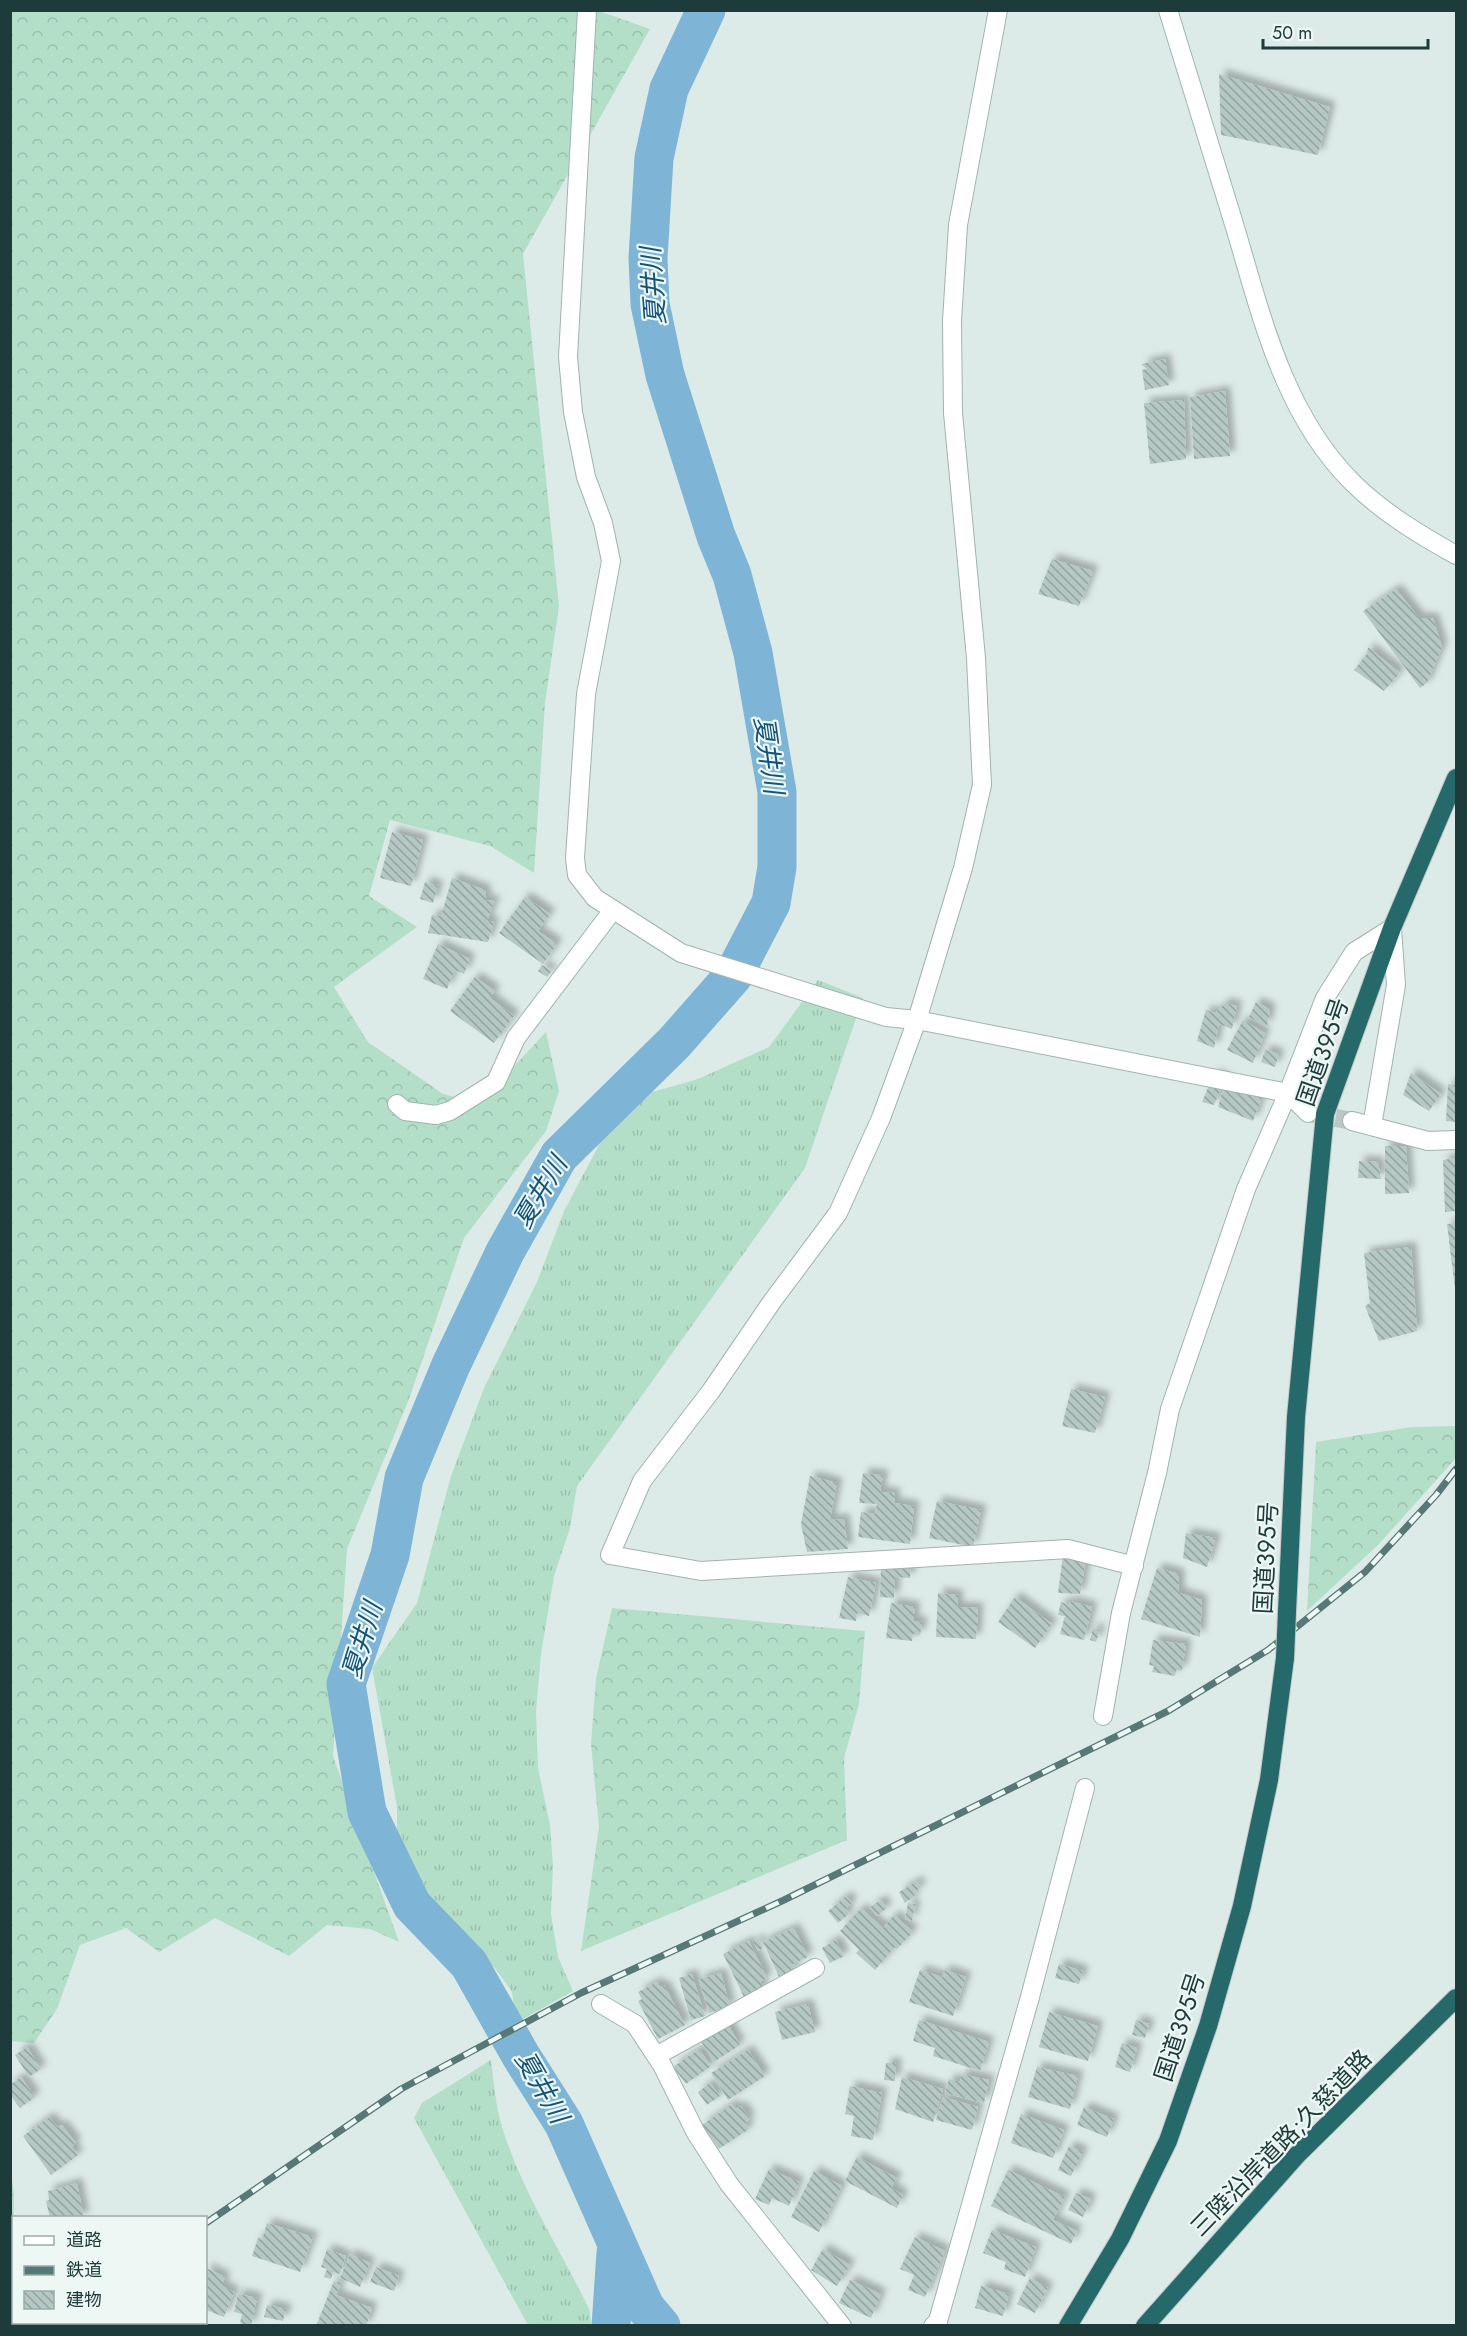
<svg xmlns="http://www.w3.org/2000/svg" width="1467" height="2336" font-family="Jost,'Noto Sans JP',sans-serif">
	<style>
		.grass { fill: url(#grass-tufts) }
		.forest { fill: url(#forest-crowns) }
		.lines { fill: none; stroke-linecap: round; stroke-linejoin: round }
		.river { stroke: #7eb5d6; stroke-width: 39 }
		.building { fill: url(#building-back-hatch); filter: url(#shadow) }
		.street-tunnel { stroke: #b7c8c5; stroke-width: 18; stroke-dasharray: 18 9; stroke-linecap: butt }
		.street-casing { stroke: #a0b3b0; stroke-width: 20 }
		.secondary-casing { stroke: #9bb7b3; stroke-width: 20 }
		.highway-casing { stroke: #c0c8c8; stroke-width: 20 }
		.street { stroke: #fff; stroke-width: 18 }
		.secondary { stroke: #fff; stroke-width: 18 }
		.highway { stroke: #26696a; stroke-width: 18 }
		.rail-casing { stroke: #577876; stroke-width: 7 }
		.rail { stroke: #edf7f4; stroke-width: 4.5; stroke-dasharray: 14; stroke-linecap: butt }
		.highway-bridge-casing { stroke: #c0c8c8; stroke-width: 20; stroke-linecap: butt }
		.highway-bridge { stroke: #26696a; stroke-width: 18 }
		.labels { text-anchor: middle; stroke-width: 4.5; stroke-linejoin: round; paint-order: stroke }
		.street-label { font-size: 24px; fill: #1d3b3a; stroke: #edf7f4 }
		.water-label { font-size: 26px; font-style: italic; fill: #12537c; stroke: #edf7f4 }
	</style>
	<defs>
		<pattern id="grass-tufts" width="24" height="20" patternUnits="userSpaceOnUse" patternTransform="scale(1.5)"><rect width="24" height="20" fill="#b3dfc8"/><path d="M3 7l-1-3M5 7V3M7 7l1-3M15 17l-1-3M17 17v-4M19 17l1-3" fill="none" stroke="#9ac0ad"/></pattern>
		<pattern id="forest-crowns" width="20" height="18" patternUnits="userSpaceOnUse" patternTransform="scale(1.5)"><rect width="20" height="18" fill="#b3dfc8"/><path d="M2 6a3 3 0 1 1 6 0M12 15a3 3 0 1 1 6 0" fill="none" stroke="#9ac0ad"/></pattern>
		<pattern id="building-back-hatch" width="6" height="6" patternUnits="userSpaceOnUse" patternTransform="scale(1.5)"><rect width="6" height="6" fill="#b5c8c4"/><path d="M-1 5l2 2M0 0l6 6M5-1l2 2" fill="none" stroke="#93a4a0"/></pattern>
		<filter id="shadow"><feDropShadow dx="5.5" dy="-5.5" stdDeviation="3" flood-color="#0004"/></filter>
	</defs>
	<rect width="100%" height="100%" fill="#ddebe8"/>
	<g class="grass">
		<path d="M818,980L863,998L805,1168L577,1486L570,1528L554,1576L541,1654L536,1711L538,1768L550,1825L553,1866L551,1914L558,1957L573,1991L516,2023L512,1992L495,1968L429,1909L397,1851V1807L372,1668L417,1603L451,1476L484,1388L537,1282L564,1211L618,1109L642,1095L698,1079L769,1047Z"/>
		<path d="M491,2060C494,2085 496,2109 504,2133C524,2195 562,2252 590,2311L591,2325H528L414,2118L422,2103Z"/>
	</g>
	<g class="forest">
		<path d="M596,10L650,29L523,254L559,606L545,703L534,873L490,846L390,820L369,896L417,927L334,987L368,1042L443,1094L479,1104L546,1032L559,1091L546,1131L464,1238L409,1399L347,1549L333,1756L399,1942L370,1929L327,1925L289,1956L215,1918L159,1952L126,1928L80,1945L57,2009L34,2043L10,2041V11Z"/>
		<path d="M1456,1426V1458L1379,1544L1307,1611L1316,1442L1412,1427Z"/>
		<path d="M612,1608L865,1631L859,1704L844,1758L847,1840L581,1951L599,1827L591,1744L596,1678Z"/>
		<path d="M11,2174L14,2192L13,2326L10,2325Z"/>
	</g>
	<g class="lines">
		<g class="river">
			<path d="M611,2326L616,2253"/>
			<path d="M661,2326L645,2307L564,2124L521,2056L469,1964L412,1905L367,1812L346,1684L390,1555L404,1478L451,1365L505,1252L559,1156L674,1043L733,976L771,903L777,867V792L753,653L732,575L716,536L665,375L650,304L648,258L654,158L669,89L706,10"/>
		</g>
	</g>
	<g class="building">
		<path d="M1219,74L1330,107L1318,155L1221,135Z"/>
		<path d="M1165,359L1169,385L1145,390L1142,370L1147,369L1141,364Z"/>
		<path d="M1225,391L1230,456L1194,459L1190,397Z"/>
		<path d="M1184,400L1186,459L1150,464L1144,403Z"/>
		<path d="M1052,559L1093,571L1079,606L1038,594Z"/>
		<path d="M1396,589L1419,618H1433L1442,647L1427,683L1420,688L1363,611Z"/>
		<path d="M1368,647L1400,673L1384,691L1354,670L1367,654Z"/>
		<path d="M392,832L423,840L411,886L380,878Z"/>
		<path d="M452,878L485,890L486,901L495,900L487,921L494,922L488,942L428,933L432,915L441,916Z"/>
		<path d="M425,882L438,886L433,903L420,899Z"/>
		<path d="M525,897L550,914L538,931L557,944L543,964L499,933Z"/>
		<path d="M438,944L470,959L464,974L455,970L447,989L423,979Z"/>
		<path d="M542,965L552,971L547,977L538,971Z"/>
		<path d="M475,977L495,991L490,998L514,1016L494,1043L450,1011Z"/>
		<path d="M1256,1002L1270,1009L1267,1027L1249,1017Z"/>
		<path d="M1225,1003L1237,1006L1232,1029L1219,1024L1214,1048L1197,1041L1206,1010L1215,1013Z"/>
		<path d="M1243,1020L1265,1033L1253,1063L1227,1050Z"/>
		<path d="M1265,1050L1279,1054L1275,1067L1261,1062Z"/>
		<path d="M1411,1073L1441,1094L1429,1111L1403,1095Z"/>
		<path d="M1214,1074L1225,1079L1214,1105L1202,1102Z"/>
		<path d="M1225,1083L1262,1097L1253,1121L1218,1107Z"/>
		<path d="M1448,1084L1456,1085V1122L1446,1121Z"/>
		<path d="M1385,1146H1406L1409,1193L1385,1194Z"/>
		<path d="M1456,1158V1211L1445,1212L1443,1160Z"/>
		<path d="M1359,1161L1378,1162L1381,1179L1358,1178Z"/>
		<path d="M1456,1223V1289H1455L1447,1224Z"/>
		<path d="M1411,1247L1417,1331L1379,1341L1365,1306L1370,1303L1364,1253Z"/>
		<path d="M1071,1389L1105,1397L1095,1433L1062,1426Z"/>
		<path d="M863,1473L883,1475L880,1492L895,1493L894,1503L914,1506L910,1544L858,1537L861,1512L875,1514L877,1504L859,1503Z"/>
		<path d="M810,1476L837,1483L830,1520L844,1519L848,1549L807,1552L801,1524Z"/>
		<path d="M937,1501L981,1510L973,1547L929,1538Z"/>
		<path d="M1186,1533L1216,1538L1207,1567L1183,1558Z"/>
		<path d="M1063,1556L1086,1559L1080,1594L1058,1593Z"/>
		<path d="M881,1566L911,1567L910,1578L895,1577L894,1598L880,1597Z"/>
		<path d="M1157,1568L1179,1574V1593L1202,1600L1200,1637L1141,1619Z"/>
		<path d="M848,1577L876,1583L869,1616L857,1613L856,1621L839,1618Z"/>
		<path d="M938,1593L958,1595L957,1607L978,1608L976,1639L936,1637Z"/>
		<path d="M1015,1597L1052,1624L1035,1648L998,1622Z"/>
		<path d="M1070,1601L1092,1607L1084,1640L1060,1634L1065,1616L1058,1615L1061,1602L1069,1605Z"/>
		<path d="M891,1603L915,1607L913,1621L922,1622L920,1635L913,1634L912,1641L886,1638Z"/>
		<path d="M1093,1628L1100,1630L1096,1642L1090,1640Z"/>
		<path d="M1153,1640L1186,1644L1182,1670H1176L1175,1676L1152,1672L1154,1666L1149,1665Z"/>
		<path d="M917,1881L921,1887L913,1893L915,1896L905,1903L899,1892Z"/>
		<path d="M846,1896L852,1903L846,1909L849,1914L838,1923L828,1911Z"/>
		<path d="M881,1900L887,1908L877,1916L870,1907Z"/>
		<path d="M908,1903L915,1904L912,1921L905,1919Z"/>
		<path d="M861,1908L883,1928L894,1915L913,1932L897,1949L895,1947L875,1970L856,1953L859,1950L840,1931Z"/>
		<path d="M794,1928L808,1957L793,1964L795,1970L779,1977L763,1942Z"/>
		<path d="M758,1939L763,1948L758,1951L753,1941Z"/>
		<path d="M836,1940L844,1956L830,1963L822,1948Z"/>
		<path d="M749,1941L767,1978L760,1982L764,1989L745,1999L723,1954Z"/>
		<path d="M1059,1964L1083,1971L1079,1984L1055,1978Z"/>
		<path d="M920,1970L942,1977L945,1970L966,1977L953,2016L909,2002Z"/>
		<path d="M721,1973L730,2007L709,2013L699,1979Z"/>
		<path d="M692,1974L705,2016L691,2020L679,1978Z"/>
		<path d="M657,1982L660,1987L664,1985L685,2025L658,2039L638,2001L642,1999L638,1992Z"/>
		<path d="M808,2004L815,2032L782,2040L775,2012Z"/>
		<path d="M1049,2012L1098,2026L1088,2061L1039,2047Z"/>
		<path d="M919,2020L989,2042L980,2071L933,2056L935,2048L913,2041Z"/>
		<path d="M1136,2020L1149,2024L1145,2038L1132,2035Z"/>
		<path d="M727,2023L740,2045L714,2062L700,2040Z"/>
		<path d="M1122,2043L1137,2048L1130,2072L1115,2067Z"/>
		<path d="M27,2047L41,2069L29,2077L15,2055Z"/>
		<path d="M699,2049L711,2066L686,2084L673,2067Z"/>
		<path d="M748,2050L765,2076L728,2100L711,2073Z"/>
		<path d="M886,2063H896L895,2081L884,2080Z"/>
		<path d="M1037,2067L1078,2076L1070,2109L1028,2097Z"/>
		<path d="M962,2074L989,2080L984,2103L945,2093L949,2079L960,2082Z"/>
		<path d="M21,2077L35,2097L20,2108L10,2095V2085Z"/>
		<path d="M902,2077L943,2089L933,2122L895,2109Z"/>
		<path d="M710,2083L720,2096L707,2105L698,2092Z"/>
		<path d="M850,2086L882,2093L873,2140L851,2136L854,2116L845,2114Z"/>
		<path d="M943,2097L978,2107L972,2130L936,2120Z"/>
		<path d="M732,2104L736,2109L741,2106L750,2119L745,2123L749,2129L719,2149L702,2125Z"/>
		<path d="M1084,2107L1114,2119L1107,2137L1077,2125Z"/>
		<path d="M1021,2114L1064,2130L1053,2158L1011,2143Z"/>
		<path d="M49,2117L57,2127L62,2125L76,2143L72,2147L78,2155L51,2175L23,2136Z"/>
		<path d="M1069,2146L1083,2152L1071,2176L1058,2170Z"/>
		<path d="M857,2157L897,2178L891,2188L903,2195L897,2208L845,2181Z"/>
		<path d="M769,2169L799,2182L789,2206L772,2198L769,2205L755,2199Z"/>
		<path d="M1008,2170L1065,2197L1053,2220L1077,2231L1071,2244L991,2206Z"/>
		<path d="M814,2171L842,2186L819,2232L791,2217Z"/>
		<path d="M77,2183L84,2218H50L46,2201L49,2200L48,2191Z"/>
		<path d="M1076,2193L1091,2199L1083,2217L1068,2210Z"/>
		<path d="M267,2223L313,2237L300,2272L252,2256L258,2238L262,2240Z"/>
		<path d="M992,2230L1036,2247L1025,2277L1004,2269L1006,2262L983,2253Z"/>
		<path d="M915,2237L945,2251L925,2297L908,2290L914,2275L900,2269Z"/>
		<path d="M327,2249L346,2256L340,2274L333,2272L331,2279L324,2277L327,2269L321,2267Z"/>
		<path d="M823,2249L850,2265L837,2286L811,2270Z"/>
		<path d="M350,2254L370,2263L360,2287L340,2278Z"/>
		<path d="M376,2267L399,2276L394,2291L370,2282Z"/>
		<path d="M206,2268L225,2277L222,2286L234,2292L224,2317L206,2310Z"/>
		<path d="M1030,2278L1048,2288L1035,2313L1017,2304Z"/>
		<path d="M850,2280L881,2294L871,2318L839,2303Z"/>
		<path d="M334,2281L341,2283L336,2295L372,2308L366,2326H316Z"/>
		<path d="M981,2286L1009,2294L1003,2316L975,2308Z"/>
		<path d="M238,2294L257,2298L251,2326L240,2323L242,2314L234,2312Z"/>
		<path d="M267,2305L286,2309L283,2321L264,2317Z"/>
	</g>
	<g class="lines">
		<path class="street-tunnel" d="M1309,1113L1352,1121"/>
		<defs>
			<g id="street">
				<path d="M587,10L568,357L573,412L586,477L603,523L611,561L586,694L575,858L577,875L595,898L681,953L886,1017L917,1020L1288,1093L1308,1113"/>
				<path d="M998,10L958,225L952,321L953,413L976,658L982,785L963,868L917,1020L881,1118L838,1213L771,1303L711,1391L642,1481L610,1555L701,1571L1068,1549L1134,1566"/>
				<path d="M397,1104L405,1111L436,1115L450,1111L496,1082L516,1038L613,910"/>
				<path d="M1352,1121L1428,1141L1456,1140"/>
				<path d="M1103,1716L1121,1613L1157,1473L1170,1409L1246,1189L1288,1093L1325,998L1354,952L1392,928L1396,985L1372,1126"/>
				<path d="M601,2004L635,2024L662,2065L696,2133L729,2184L842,2326"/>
				<path d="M656,2056L815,1968"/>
				<path d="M137,2322L138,2326"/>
				<path d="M933,2326L938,2321L1030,1997L1085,1788"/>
			</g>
			<path id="secondary" d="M1168,10C1190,82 1212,153 1234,224C1261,314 1283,413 1352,482C1382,512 1420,535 1456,555"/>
			<g id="highway">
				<path d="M1287,1612L1296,1417L1325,1114L1392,928L1456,778"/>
				<path d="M1068,2326L1120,2239L1168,2141L1208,2026L1242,1906L1269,1780L1285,1658"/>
				<path d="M1145,2326L1297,2155L1456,1998"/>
			</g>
		</defs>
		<use href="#street" class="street-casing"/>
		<use href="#secondary" class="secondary-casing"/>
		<use href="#highway" class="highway-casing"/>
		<use href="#street" class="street"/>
		<use href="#secondary" class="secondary"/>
		<use href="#highway" class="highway"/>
		<defs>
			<g id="rail">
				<path d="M206,2223L401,2089L581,1993L784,1900L1168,1711L1268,1650L1365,1572L1436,1495L1456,1469"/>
				<path d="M69,2326L72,2322"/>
			</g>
		</defs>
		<use href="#rail" class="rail-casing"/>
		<use href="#rail" class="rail"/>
		<defs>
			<path id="highway-bridge" d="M1285,1658L1287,1612"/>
		</defs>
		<use href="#highway-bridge" class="highway-bridge-casing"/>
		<use href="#highway-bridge" class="highway-bridge"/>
	</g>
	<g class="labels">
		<g class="street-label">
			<text transform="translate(1323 1052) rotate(-71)" y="8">国道395号</text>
			<text transform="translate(1266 1558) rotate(-87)" y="8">国道395号</text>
			<text transform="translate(1180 2027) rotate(-72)" y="8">国道395号</text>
			<text transform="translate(1281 2143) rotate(-46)" y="8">三陸沿岸道路;久慈道路</text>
		</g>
		<g class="water-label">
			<text transform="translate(653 286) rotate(-94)" y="9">夏井川</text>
			<text transform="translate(769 755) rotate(82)" y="9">夏井川</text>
			<text transform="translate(540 1192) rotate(-59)" y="9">夏井川</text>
			<text transform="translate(362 1640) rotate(-73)" y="9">夏井川</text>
			<text transform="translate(542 2087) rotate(60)" y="9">夏井川</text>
		</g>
	</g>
	<rect width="1467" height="2336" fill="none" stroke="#1d3b3a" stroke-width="24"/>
	<rect x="12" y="2216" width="195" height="108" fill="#edf7f4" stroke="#9aacaa" stroke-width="1.5"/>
	<rect x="24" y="2236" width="30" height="9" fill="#ffffff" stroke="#9aacaa" stroke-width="1.5"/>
	<text x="66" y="2246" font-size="18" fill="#1d3b3a">道路</text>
	<rect x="24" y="2266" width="30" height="9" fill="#577876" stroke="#9aacaa" stroke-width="1.5"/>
	<text x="66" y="2276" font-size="18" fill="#1d3b3a">鉄道</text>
	<rect x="24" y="2291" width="30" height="18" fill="url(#building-back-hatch)" stroke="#9aacaa" stroke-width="1.5"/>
	<text x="66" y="2306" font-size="18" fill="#1d3b3a">建物</text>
	<path d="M1263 39v9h165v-9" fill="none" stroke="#1d3b3a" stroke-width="3"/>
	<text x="1272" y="39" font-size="18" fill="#1d3b3a" stroke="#edf7f4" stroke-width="4.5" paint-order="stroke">50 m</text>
</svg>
